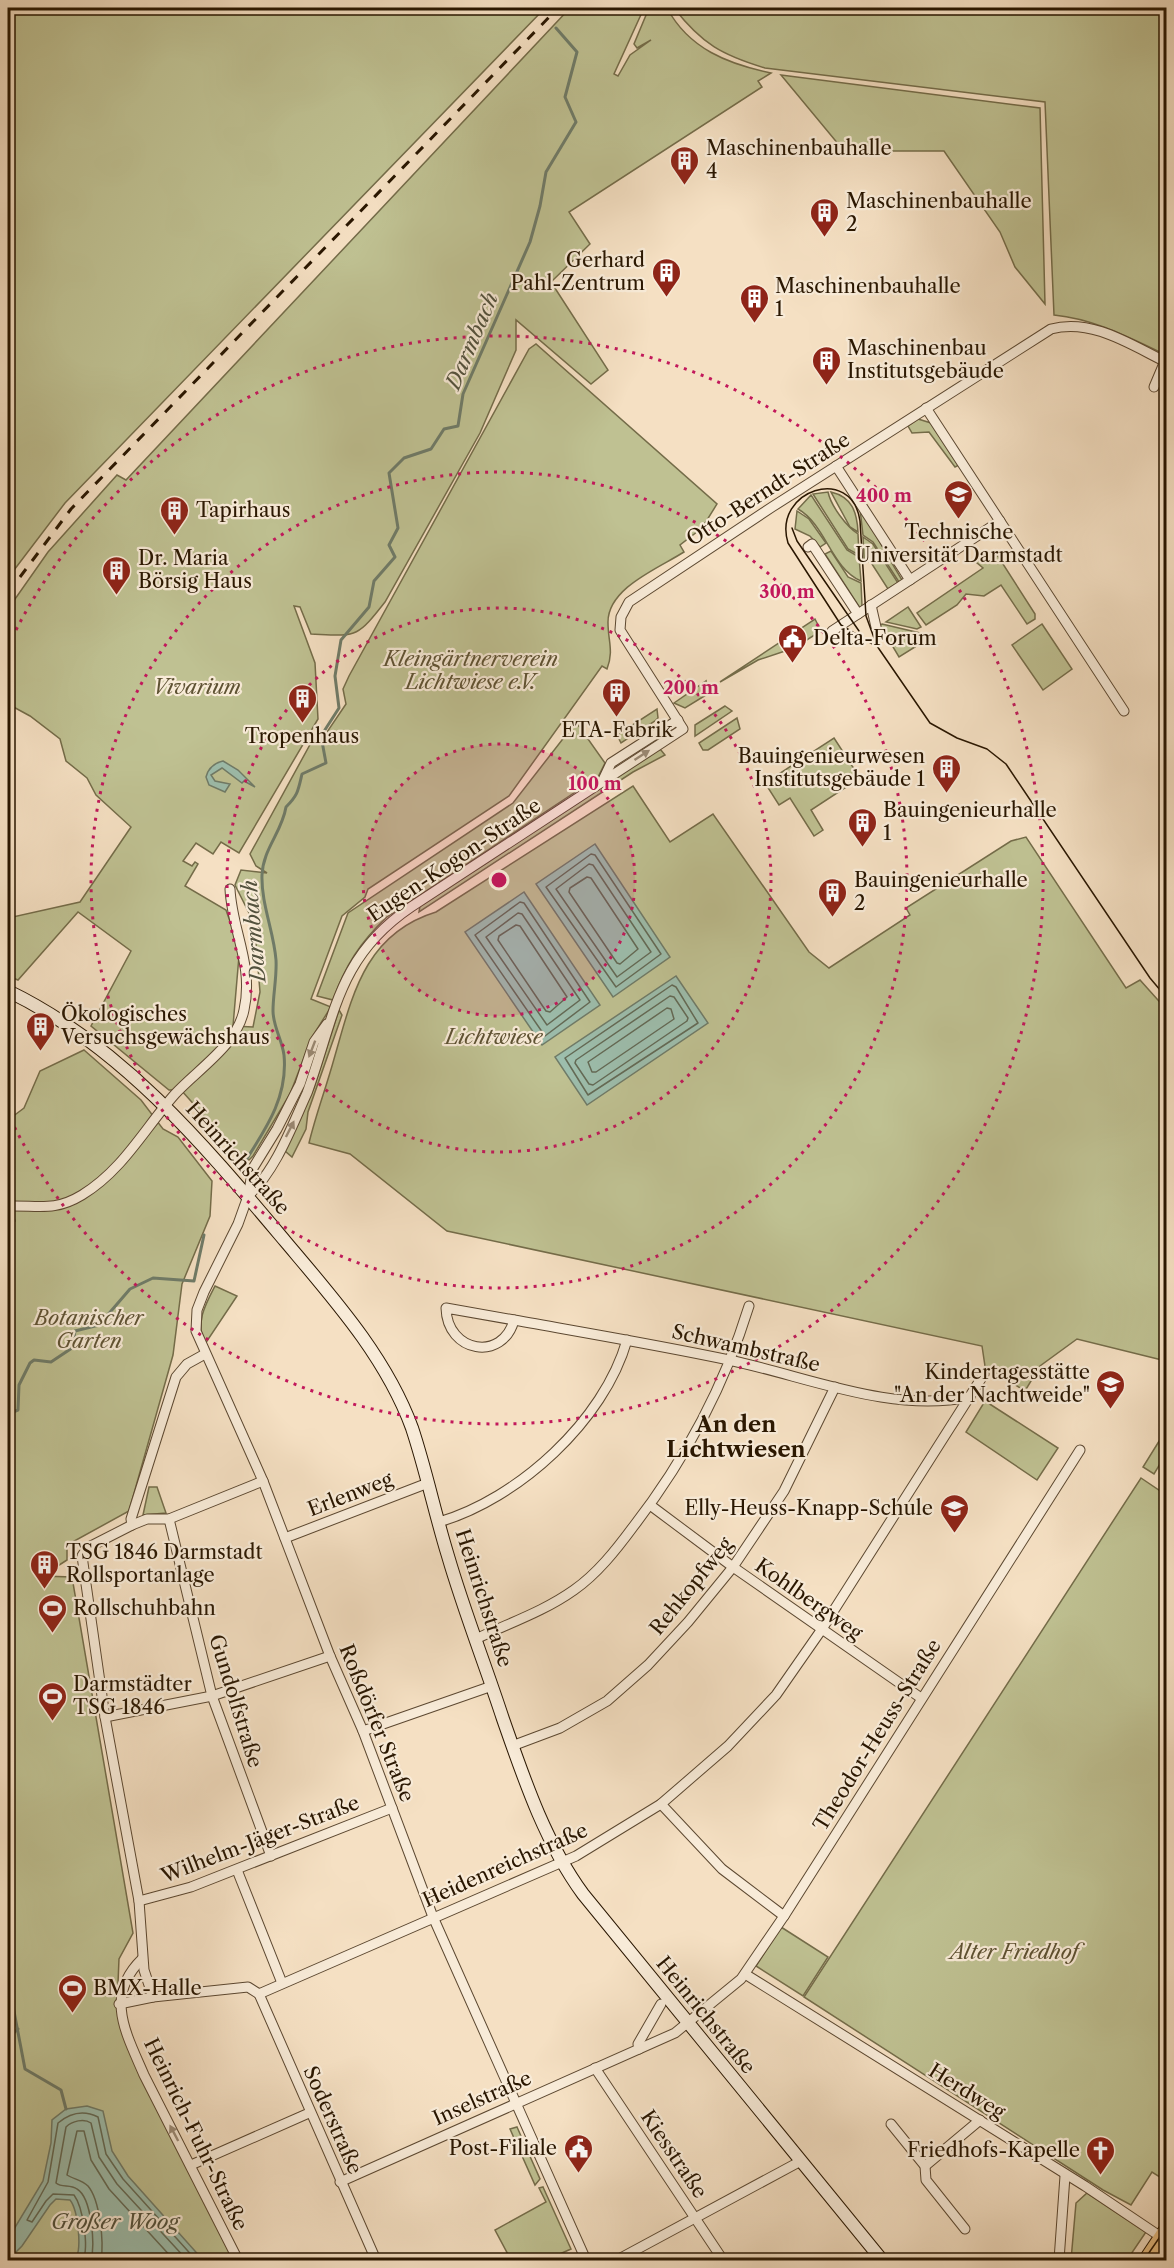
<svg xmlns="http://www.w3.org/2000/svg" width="1174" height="2268" font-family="'Libre Caslon Text',serif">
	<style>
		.green { fill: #bfc192; stroke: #746c49; stroke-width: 1.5 }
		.water { fill: #9dbead; stroke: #6f7b68; stroke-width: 1.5 }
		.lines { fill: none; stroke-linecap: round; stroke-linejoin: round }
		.shore { stroke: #636a56; stroke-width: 1.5 }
		.stream { stroke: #6f7b68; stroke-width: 3 }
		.street-casing { stroke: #5c4831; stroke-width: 11 }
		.secondary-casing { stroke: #291600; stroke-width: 14 }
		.primary-casing { stroke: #291600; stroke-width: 16 }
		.street { stroke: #f8ebd8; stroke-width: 9 }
		.secondary { stroke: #f8ebd8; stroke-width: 12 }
		.primary { stroke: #eac082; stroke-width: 14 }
		.tram { stroke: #291600; stroke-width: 1.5 }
		.rail { stroke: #291600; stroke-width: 3; stroke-dasharray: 10 10; stroke-linecap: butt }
		.oneway { fill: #9b8b77 }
		.ring { fill: none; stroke: #c2185b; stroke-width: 3; stroke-dasharray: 3 6 }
		.labels { text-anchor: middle; stroke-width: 4.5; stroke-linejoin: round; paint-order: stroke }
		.poi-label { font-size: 20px; fill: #291600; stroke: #f8ebd8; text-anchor: start }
		.street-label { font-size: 20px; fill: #291600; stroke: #f8ebd8 }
		.park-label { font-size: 20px; font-style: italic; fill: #5e5233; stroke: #f8ebd8 }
		.water-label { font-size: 21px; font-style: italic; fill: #52513d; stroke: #f8ebd8 }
		.quarter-label { font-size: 22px; font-weight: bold; fill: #291600; stroke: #f8ebd8 }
		.centre { fill: #c2185b; stroke: #f8ebd8; stroke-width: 3 }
		.ring-label { font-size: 18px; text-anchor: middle; font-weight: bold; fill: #c2185b; stroke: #f8ebd8; stroke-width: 4.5; stroke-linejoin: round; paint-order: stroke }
	</style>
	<rect width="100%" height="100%" fill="#f5e0c3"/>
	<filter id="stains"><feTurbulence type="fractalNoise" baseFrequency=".00333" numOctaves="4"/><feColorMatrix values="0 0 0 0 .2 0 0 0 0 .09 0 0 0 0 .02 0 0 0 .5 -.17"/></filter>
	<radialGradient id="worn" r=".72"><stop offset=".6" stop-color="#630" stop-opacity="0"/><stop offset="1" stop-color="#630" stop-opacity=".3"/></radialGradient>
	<g class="green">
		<path d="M8,8H545L65,503L8,578Z"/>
		<path d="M570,8H582L587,11L592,8H644L614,74L618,76L630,55L651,40L637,48L634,44L649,8H667C689,49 728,64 771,73L758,81L762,87L569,212L590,244L551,282L608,370L591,384L516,320V350L480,433L385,602C356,639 357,636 311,634L300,607L294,606L315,663L318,719L239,853L221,842L213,854L196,843L183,861L192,866L195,862L198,864L185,886L226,910L233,930L239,956L233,1026L253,1027L260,992L256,944L251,917L235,885L241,870L267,873L256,866L250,854L318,730L329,738L327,732L346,704L343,689L349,676L529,349L536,344L717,504L702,528L680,545L684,552C659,568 607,588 608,623C608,641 614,651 607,669L602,666L509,796L368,889L365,897L342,916L311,999L331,1007L312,1037L290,1094L253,1156L249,1160L243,1159L181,1090H169L91,1026L131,951L78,912L18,980L8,976V918L80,902L131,827L96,795L87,778L66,761L60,739L30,716L8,704V609L48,552L117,475L126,480Z"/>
		<path d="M674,8H1166V355C1130,338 1095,319 1054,315L1045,102L765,68C722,55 702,44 674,8Z"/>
		<path d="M781,75L1040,108L1045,304L1015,267L1000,232L944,151H844Z"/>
		<path d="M918,419L931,423L959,465L955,467L929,432L912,433L908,426Z"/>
		<path d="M828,492C831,506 846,526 858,534L859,555L848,549L813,494Z"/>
		<path d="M831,492C852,497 857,512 858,532L850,527Z"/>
		<path d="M811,495L847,550L859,557L861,581C831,568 826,525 798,509Z"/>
		<path d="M860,509C875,532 887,556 902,580L899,582L873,542L863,535Z"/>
		<path d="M797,511L809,519L826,543L820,547L810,536L795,529Z"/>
		<path d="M863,537L873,544L898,583L888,589L872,564L864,558Z"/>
		<path d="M994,550L1035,614V619L1027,624L1001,585L984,596L966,594L957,605L926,625L917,613L983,568L976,562Z"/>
		<path d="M831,551L848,577L861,583L862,606L860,608L825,554Z"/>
		<path d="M908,607L921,627L917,629L886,622Z"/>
		<path d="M815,619L821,631L794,648L758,660L720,682Z"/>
		<path d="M882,624L920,633L922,635L912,642L915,647L899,657L880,625Z"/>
		<path d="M1042,624L1072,669L1043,690L1012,645Z"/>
		<path d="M706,681V695L685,708L674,703Z"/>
		<path d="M725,706L732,711L695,736V725Z"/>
		<path d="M657,709L658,718L655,721L621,743L617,735Z"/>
		<path d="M737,718L740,729L708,750H703L699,743Z"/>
		<path d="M576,722L605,763L598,777L387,917C360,942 345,966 333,1000L317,996L348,913L513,803Z"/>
		<path d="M834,738L860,778L811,810L823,830L814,836L790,798L779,805L765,783Z"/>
		<path d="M660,749L665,755L633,772L419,912L420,906Z"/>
		<path d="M633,786L670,842L713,814L809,952L829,968L910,915L906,908L1011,841L1026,837L1126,988L1140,980L1166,1009V1361L1077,1339L1040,1366L1025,1391L985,1366L982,1346L447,1231L350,1154L309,1143C316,1114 326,1088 334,1059C352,997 364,934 436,912Z"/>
		<path d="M339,1010L342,1015L308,1112L306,1129L292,1157L285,1151L314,1088Z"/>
		<path d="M84,1050L141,1100L163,1129L178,1137L212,1181L210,1216L182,1284L173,1355L129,1511L67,1545V1560L42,1576L72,1577L133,1933L119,1959L117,2007L142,2080L236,2260H8V1223L15,1221L8,1197V1120L24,1108L40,1071Z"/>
		<path d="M215,1286L237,1296L205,1344C195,1323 205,1305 215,1286Z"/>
		<path d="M985,1401L1058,1448L1037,1480L966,1432Z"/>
		<path d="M1166,1430V1454L1154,1474L1143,1467Z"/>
		<path d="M1141,1478L1166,1495V2181L1152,2172L1131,2205L1103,2190L804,1997Z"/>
		<path d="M149,1487H157L166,1513L143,1515Z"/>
		<path d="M781,1927L828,1957L803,1996L756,1966Z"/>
		<path d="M517,2127L540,2179L535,2185L510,2129Z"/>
		<path d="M543,2187L571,2249L546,2260H511L495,2230L546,2202L539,2188Z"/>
		<path d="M1087,2193L1146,2232L1127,2260H1071L1076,2203Z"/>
	</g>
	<g class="water">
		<path d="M223,761L238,770L255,787L244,781L242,783L222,768L211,775L215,781L230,784L225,792L209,785L206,777C208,769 214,763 223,761Z"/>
		<path d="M595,844L670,957L613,997L536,884Z"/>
		<path d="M524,892L600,1005L542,1045L465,932Z"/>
		<path d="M676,976L708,1023L587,1105L555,1057Z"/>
		<path d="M87,2106L103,2111L112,2151L128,2176L203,2260H74C83,2253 78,2210 70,2200L56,2199L50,2205L22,2246L8,2260V2239L43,2181L51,2143L52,2120L66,2109Z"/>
	</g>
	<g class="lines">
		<g class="shore">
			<path d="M591,854L595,855L661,954L616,987L546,887Z"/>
			<path d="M589,864L593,865L651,952L617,977L556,889Z"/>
			<path d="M587,877L591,878L638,949L620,964L617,963L569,892L570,888Z"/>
			<path d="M520,902L524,903L590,1002L545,1036L475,935Z"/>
			<path d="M518,913L522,914L580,1000L547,1025L486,937Z"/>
			<path d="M516,925L520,926L567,997L550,1012L546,1011L498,940L499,936Z"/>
			<path d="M672,985L676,987L698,1023L588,1095L565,1058Z"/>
			<path d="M670,996L674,997L688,1018L687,1021L593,1085L589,1084L575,1063L576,1060Z"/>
			<path d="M667,1008L671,1009L674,1019L596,1072H592L588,1062Z"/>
			<path d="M83,2260C89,2247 83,2207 74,2195L53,2194L46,2201L32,2222L27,2220L48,2182L58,2123C70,2113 84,2110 98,2117L106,2154L123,2179L196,2260"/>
			<path d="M91,2260C95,2245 92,2198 77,2189C70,2184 62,2188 56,2183L66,2127C72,2121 84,2118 91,2123L99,2157L117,2184L187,2260"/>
			<path d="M101,2260C104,2242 100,2200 88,2186C82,2180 73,2179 67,2175L77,2131H84L91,2160L109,2189L174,2260"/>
		</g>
		<g class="stream">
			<path d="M538,8L539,9"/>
			<path d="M246,1160C267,1127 288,1096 284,1055C282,1040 273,1026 273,1011C273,994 277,977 276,960C274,932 261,904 262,875C263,849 282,832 286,807C298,795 298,791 302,774L326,763L321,736L339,708L335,676L341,640L369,607L374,581L395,557L389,545L398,528L389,473L404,458L431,449L444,429L458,426L463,394L530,242L540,206L546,172L576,122L565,97L577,52L556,28"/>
			<path d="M8,1414L18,1410L19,1385L30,1363L34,1360L51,1362L72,1348L75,1331L99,1325L130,1289L153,1278L194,1281L204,1235"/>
			<path d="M8,1980L25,2069L61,2090L66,2109"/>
			<path d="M8,2010L12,2004"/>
			<path d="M8,2038L18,2029"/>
		</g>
		<defs>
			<g id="street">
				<path d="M1154,387L1165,361"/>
				<path d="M926,408L1124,711"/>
				<path d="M836,466L910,580"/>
				<path d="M808,547L812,544L858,614"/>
				<path d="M871,605L876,627"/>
				<path d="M832,631L1000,521"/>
				<path d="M603,780L611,763L678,720"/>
				<path d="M327,1024L314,1042L300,1084L277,1129L253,1168L248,1196L238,1224L204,1292L197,1310L196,1331L263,1481L330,1656L363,1731L433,1917L586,2260"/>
				<path d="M248,1196C276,1170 291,1128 307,1093C335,1016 337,957 411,907L683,729L620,630L621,617L629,602L772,507L1051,329C1092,318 1131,345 1166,362"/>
				<path d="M8,1206C38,1205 54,1212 82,1195C123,1170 145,1128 175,1094C198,1069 237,1045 244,1010C254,965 232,931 230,889"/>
				<path d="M446,1308L514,1320C503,1362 447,1353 446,1308Z"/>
				<path d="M514,1320C586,1333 658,1345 729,1360C809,1377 889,1413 970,1397"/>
				<path d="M650,1505L733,1567L921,1698"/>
				<path d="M169,1519L212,1696L271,1856"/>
				<path d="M439,1522C518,1499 604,1421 627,1340"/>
				<path d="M132,1525L131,1519L176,1377L187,1364L205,1354"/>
				<path d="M285,1538L428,1483"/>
				<path d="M476,1639C509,1623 543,1612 574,1590C597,1574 616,1550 633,1527C685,1460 724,1387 749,1306"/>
				<path d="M105,1717L212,1696L330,1656"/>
				<path d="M363,1731L492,1686"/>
				<path d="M512,1746L560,1728L607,1701L648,1665L688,1622L733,1567L784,1491L835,1387"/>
				<path d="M661,1804L722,1869L784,1916"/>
				<path d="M237,1870L282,1983"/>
				<path d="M139,1901L191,1887L392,1808"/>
				<path d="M142,1959C104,1996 126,2033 144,2075L238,2260"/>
				<path d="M745,1974L1085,2186L1164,2239"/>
				<path d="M259,1994L376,2260"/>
				<path d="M153,1997L144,1970L139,1901L105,1717L82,1556L87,1548L132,1525L147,1519H169L263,1481"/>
				<path d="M119,2004L153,1997L248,1987L259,1994L576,1856L661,1804L728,1746L776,1695L822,1629L984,1374"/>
				<path d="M639,2049L638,2044L661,2004"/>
				<path d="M595,2068L723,2260"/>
				<path d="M891,2124L925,2166L926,2180L965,2229"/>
				<path d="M191,2165L309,2113"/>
				<path d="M925,2166L980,2120"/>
				<path d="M340,2182L675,2033L741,1979L784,1916L1080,1450"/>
				<path d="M617,2260L799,2162"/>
				<path d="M1059,2260L1065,2176"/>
			</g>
			<path id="secondary" d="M8,991C122,1046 205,1146 285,1241C333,1298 386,1357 412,1428C426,1470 435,1514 448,1556C464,1611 485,1664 503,1719C524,1779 545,1842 583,1894L882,2260"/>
			<path id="primary" d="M1146,2260L1166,2230"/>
		</defs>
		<use href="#street" class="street-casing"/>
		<use href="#secondary" class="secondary-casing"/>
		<use href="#primary" class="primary-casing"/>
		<use href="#street" class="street"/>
		<use href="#secondary" class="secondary"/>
		<use href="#primary" class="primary"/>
		<g class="tram">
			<path d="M792,528L797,541L859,631"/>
			<path d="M874,645L841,625L788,543C772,490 852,464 860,521L866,616L877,646L930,723L957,738L987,749L1006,764L1150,978L1166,997"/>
			<path d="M1144,2260L1166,2228"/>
		</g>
		<path class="rail" d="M8,593L71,509L558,8"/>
	</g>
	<defs><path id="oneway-solid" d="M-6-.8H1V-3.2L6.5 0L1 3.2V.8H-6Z" transform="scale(1.5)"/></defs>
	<g class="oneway">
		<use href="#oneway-solid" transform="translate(642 755) rotate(-33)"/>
		<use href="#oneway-solid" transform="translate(312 1049) rotate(111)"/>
		<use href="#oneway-solid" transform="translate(290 1129) rotate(-63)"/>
		<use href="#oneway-solid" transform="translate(174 2133) rotate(-118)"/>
	</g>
	<circle cx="499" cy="880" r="136" fill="#c2185b" fill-opacity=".12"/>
	<g class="ring">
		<circle cx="499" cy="880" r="136"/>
		<circle cx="499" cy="880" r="272"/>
		<circle cx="499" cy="880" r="408"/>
		<path d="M8 646A544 544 0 1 1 8 1114"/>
	</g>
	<defs>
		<symbol id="building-pin" viewBox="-11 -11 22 30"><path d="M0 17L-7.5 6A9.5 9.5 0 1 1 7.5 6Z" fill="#8f2418" stroke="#f8ebd8"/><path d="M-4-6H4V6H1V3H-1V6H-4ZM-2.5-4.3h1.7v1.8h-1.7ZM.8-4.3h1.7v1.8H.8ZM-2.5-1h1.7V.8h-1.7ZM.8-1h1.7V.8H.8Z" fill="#fff"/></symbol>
		<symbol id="university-pin" viewBox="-11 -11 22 30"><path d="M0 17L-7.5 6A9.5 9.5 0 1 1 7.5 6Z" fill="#8f2418" stroke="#f8ebd8"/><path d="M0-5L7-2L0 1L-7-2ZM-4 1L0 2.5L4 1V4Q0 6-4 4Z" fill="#fff"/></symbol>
		<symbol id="civic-pin" viewBox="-11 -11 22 30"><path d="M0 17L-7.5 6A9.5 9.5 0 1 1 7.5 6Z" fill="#8f2418" stroke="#f8ebd8"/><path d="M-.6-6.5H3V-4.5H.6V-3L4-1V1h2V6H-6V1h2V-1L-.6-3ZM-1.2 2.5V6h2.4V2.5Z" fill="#fff"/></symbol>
		<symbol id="school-pin" viewBox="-11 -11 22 30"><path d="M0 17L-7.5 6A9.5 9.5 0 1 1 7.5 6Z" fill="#8f2418" stroke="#f8ebd8"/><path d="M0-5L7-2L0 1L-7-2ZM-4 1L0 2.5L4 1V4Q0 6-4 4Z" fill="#fff"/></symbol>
		<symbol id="stadium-pin" viewBox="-11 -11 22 30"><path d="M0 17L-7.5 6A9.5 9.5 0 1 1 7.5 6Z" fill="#8f2418" stroke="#f8ebd8"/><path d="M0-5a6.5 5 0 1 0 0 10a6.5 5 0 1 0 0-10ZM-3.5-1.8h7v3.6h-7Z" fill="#fff"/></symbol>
		<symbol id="church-pin" viewBox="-11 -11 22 30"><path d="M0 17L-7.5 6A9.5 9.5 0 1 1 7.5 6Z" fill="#8f2418" stroke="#f8ebd8"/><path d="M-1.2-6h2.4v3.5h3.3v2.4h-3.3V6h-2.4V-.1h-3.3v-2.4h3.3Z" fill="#fff"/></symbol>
	</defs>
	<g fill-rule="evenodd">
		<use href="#building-pin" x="668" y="144" width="33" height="45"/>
		<use href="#building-pin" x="808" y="196" width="33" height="45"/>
		<use href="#building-pin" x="650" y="256" width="33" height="45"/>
		<use href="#building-pin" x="738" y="282" width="33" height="45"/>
		<use href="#building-pin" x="810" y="344" width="33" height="45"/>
		<use href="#university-pin" x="942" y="478" width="33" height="45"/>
		<use href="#building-pin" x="158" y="494" width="33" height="45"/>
		<use href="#building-pin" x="100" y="554" width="33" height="45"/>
		<use href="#civic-pin" x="776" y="622" width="33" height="45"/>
		<use href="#building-pin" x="600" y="676" width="33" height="45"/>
		<use href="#building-pin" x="286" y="682" width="33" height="45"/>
		<use href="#building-pin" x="930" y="752" width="33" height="45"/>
		<use href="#building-pin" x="846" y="806" width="33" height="45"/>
		<use href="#building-pin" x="816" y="876" width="33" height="45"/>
		<use href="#building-pin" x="24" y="1010" width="33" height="45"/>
		<use href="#school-pin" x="1094" y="1368" width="33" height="45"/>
		<use href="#school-pin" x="938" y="1492" width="33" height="45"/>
		<use href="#building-pin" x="28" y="1548" width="33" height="45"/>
		<use href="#stadium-pin" x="36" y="1592" width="33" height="45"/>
		<use href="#stadium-pin" x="36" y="1680" width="33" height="45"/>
		<use href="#stadium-pin" x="56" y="1972" width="33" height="45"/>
		<use href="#civic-pin" x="562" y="2132" width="33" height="45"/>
		<use href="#church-pin" x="1084" y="2134" width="33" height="45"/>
	</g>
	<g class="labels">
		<g class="poi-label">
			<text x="706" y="155">Maschinenbauhalle<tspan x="706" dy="23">4</tspan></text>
			<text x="846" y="208">Maschinenbauhalle<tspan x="846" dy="23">2</tspan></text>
			<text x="645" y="267" text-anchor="end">Gerhard<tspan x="645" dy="23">Pahl-Zentrum</tspan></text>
			<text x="775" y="293">Maschinenbauhalle<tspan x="775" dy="23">1</tspan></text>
			<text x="847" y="355">Maschinenbau<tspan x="847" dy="23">Institutsgebäude</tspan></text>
			<text x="196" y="517">Tapirhaus</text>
			<text x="959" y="539" text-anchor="middle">Technische<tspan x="959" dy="23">Universität Darmstadt</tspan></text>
			<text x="138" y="565">Dr. Maria<tspan x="138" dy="23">Börsig Haus</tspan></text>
			<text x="813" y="645">Delta-Forum</text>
			<text x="617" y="737" text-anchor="middle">ETA-Fabrik</text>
			<text x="302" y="743" text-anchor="middle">Tropenhaus</text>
			<text x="925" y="763" text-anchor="end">Bauingenieurwesen<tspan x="925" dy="23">Institutsgebäude 1</tspan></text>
			<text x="883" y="817">Bauingenieurhalle<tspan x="883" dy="23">1</tspan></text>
			<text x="854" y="887">Bauingenieurhalle<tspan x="854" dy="23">2</tspan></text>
			<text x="61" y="1021">Ökologisches<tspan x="61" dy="23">Versuchsgewächshaus</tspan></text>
			<text x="1090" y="1379" text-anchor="end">Kindertagesstätte<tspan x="1090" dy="23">"An der Nachtweide"</tspan></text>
			<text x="933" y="1515" text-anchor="end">Elly-Heuss-Knapp-Schule</text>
			<text x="66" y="1559">TSG 1846 Darmstadt<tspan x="66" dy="23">Rollsportanlage</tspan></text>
			<text x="73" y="1615">Rollschuhbahn</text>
			<text x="73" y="1691">Darmstädter<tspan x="73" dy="23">TSG 1846</tspan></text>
			<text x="93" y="1995">BMX-Halle</text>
			<text x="557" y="2155" text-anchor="end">Post-Filiale</text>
			<text x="1080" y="2157" text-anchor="end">Friedhofs-Kapelle</text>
		</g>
		<g class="street-label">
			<text transform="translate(768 489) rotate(-33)" y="7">Otto-Berndt-Straße</text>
			<text transform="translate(454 860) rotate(-34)" y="7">Eugen-Kogon-Straße</text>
			<text transform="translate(238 1158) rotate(48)" y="7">Heinrichstraße</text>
			<text transform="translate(746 1348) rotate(13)" y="7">Schwambstraße</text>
			<text transform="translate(350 1494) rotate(-21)" y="7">Erlenweg</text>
			<text transform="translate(691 1586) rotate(-51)" y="7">Rehkopfweg</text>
			<text transform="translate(484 1598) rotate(72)" y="7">Heinrichstraße</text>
			<text transform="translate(809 1599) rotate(35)" y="7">Kohlbergweg</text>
			<text transform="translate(236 1701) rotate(73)" y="7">Gundolfstraße</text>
			<text transform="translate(377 1723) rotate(68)" y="7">Roßdörfer Straße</text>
			<text transform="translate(877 1735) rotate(-58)" y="7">Theodor-Heuss-Straße</text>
			<text transform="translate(260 1839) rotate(-21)" y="7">Wilhelm-Jäger-Straße</text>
			<text transform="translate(505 1865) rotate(-24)" y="7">Heidenreichstraße</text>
			<text transform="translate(706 2015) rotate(51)" y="7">Heinrichstraße</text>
			<text transform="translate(967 2091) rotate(32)" y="7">Herdweg</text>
			<text transform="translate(482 2098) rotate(-24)" y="7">Inselstraße</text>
			<text transform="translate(333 2120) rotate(66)" y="7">Soderstraße</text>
			<text transform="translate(196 2134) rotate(64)" y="7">Heinrich-Fuhr-Straße</text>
			<text transform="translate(674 2154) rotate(56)" y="7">Kiesstraße</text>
		</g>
		<g class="park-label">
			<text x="471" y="666">Kleingärtnerverein<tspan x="471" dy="23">Lichtwiese e.V.</tspan></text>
			<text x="197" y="694">Vivarium</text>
			<text x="494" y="1044">Lichtwiese</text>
			<text x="89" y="1325">Botanischer<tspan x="89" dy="23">Garten</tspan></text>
			<text x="1014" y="1959">Alter Friedhof</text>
		</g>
		<g class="water-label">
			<text transform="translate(472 341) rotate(-67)" y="7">Darmbach</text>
			<text transform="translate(254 931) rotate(-95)" y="7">Darmbach</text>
			<text x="115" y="2229">Großer Woog</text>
		</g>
		<g class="quarter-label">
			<text x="736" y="1432">An den<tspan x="736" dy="25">Lichtwiesen</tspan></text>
		</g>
	</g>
	<circle cx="499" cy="880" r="9" class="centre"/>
	<g class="ring-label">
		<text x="884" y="502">400 m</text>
		<text x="787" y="598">300 m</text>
		<text x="691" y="694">200 m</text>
		<text x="595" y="790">100 m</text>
	</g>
	<rect width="1174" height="2268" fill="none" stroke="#f5e0c3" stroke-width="30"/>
	<rect x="9" y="9" width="1156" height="2250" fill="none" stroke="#291600" stroke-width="3"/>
	<rect x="15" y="15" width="1144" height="2238" fill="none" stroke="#291600" stroke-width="1.5"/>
	<rect width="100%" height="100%" filter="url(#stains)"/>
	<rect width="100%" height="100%" fill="url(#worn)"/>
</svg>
